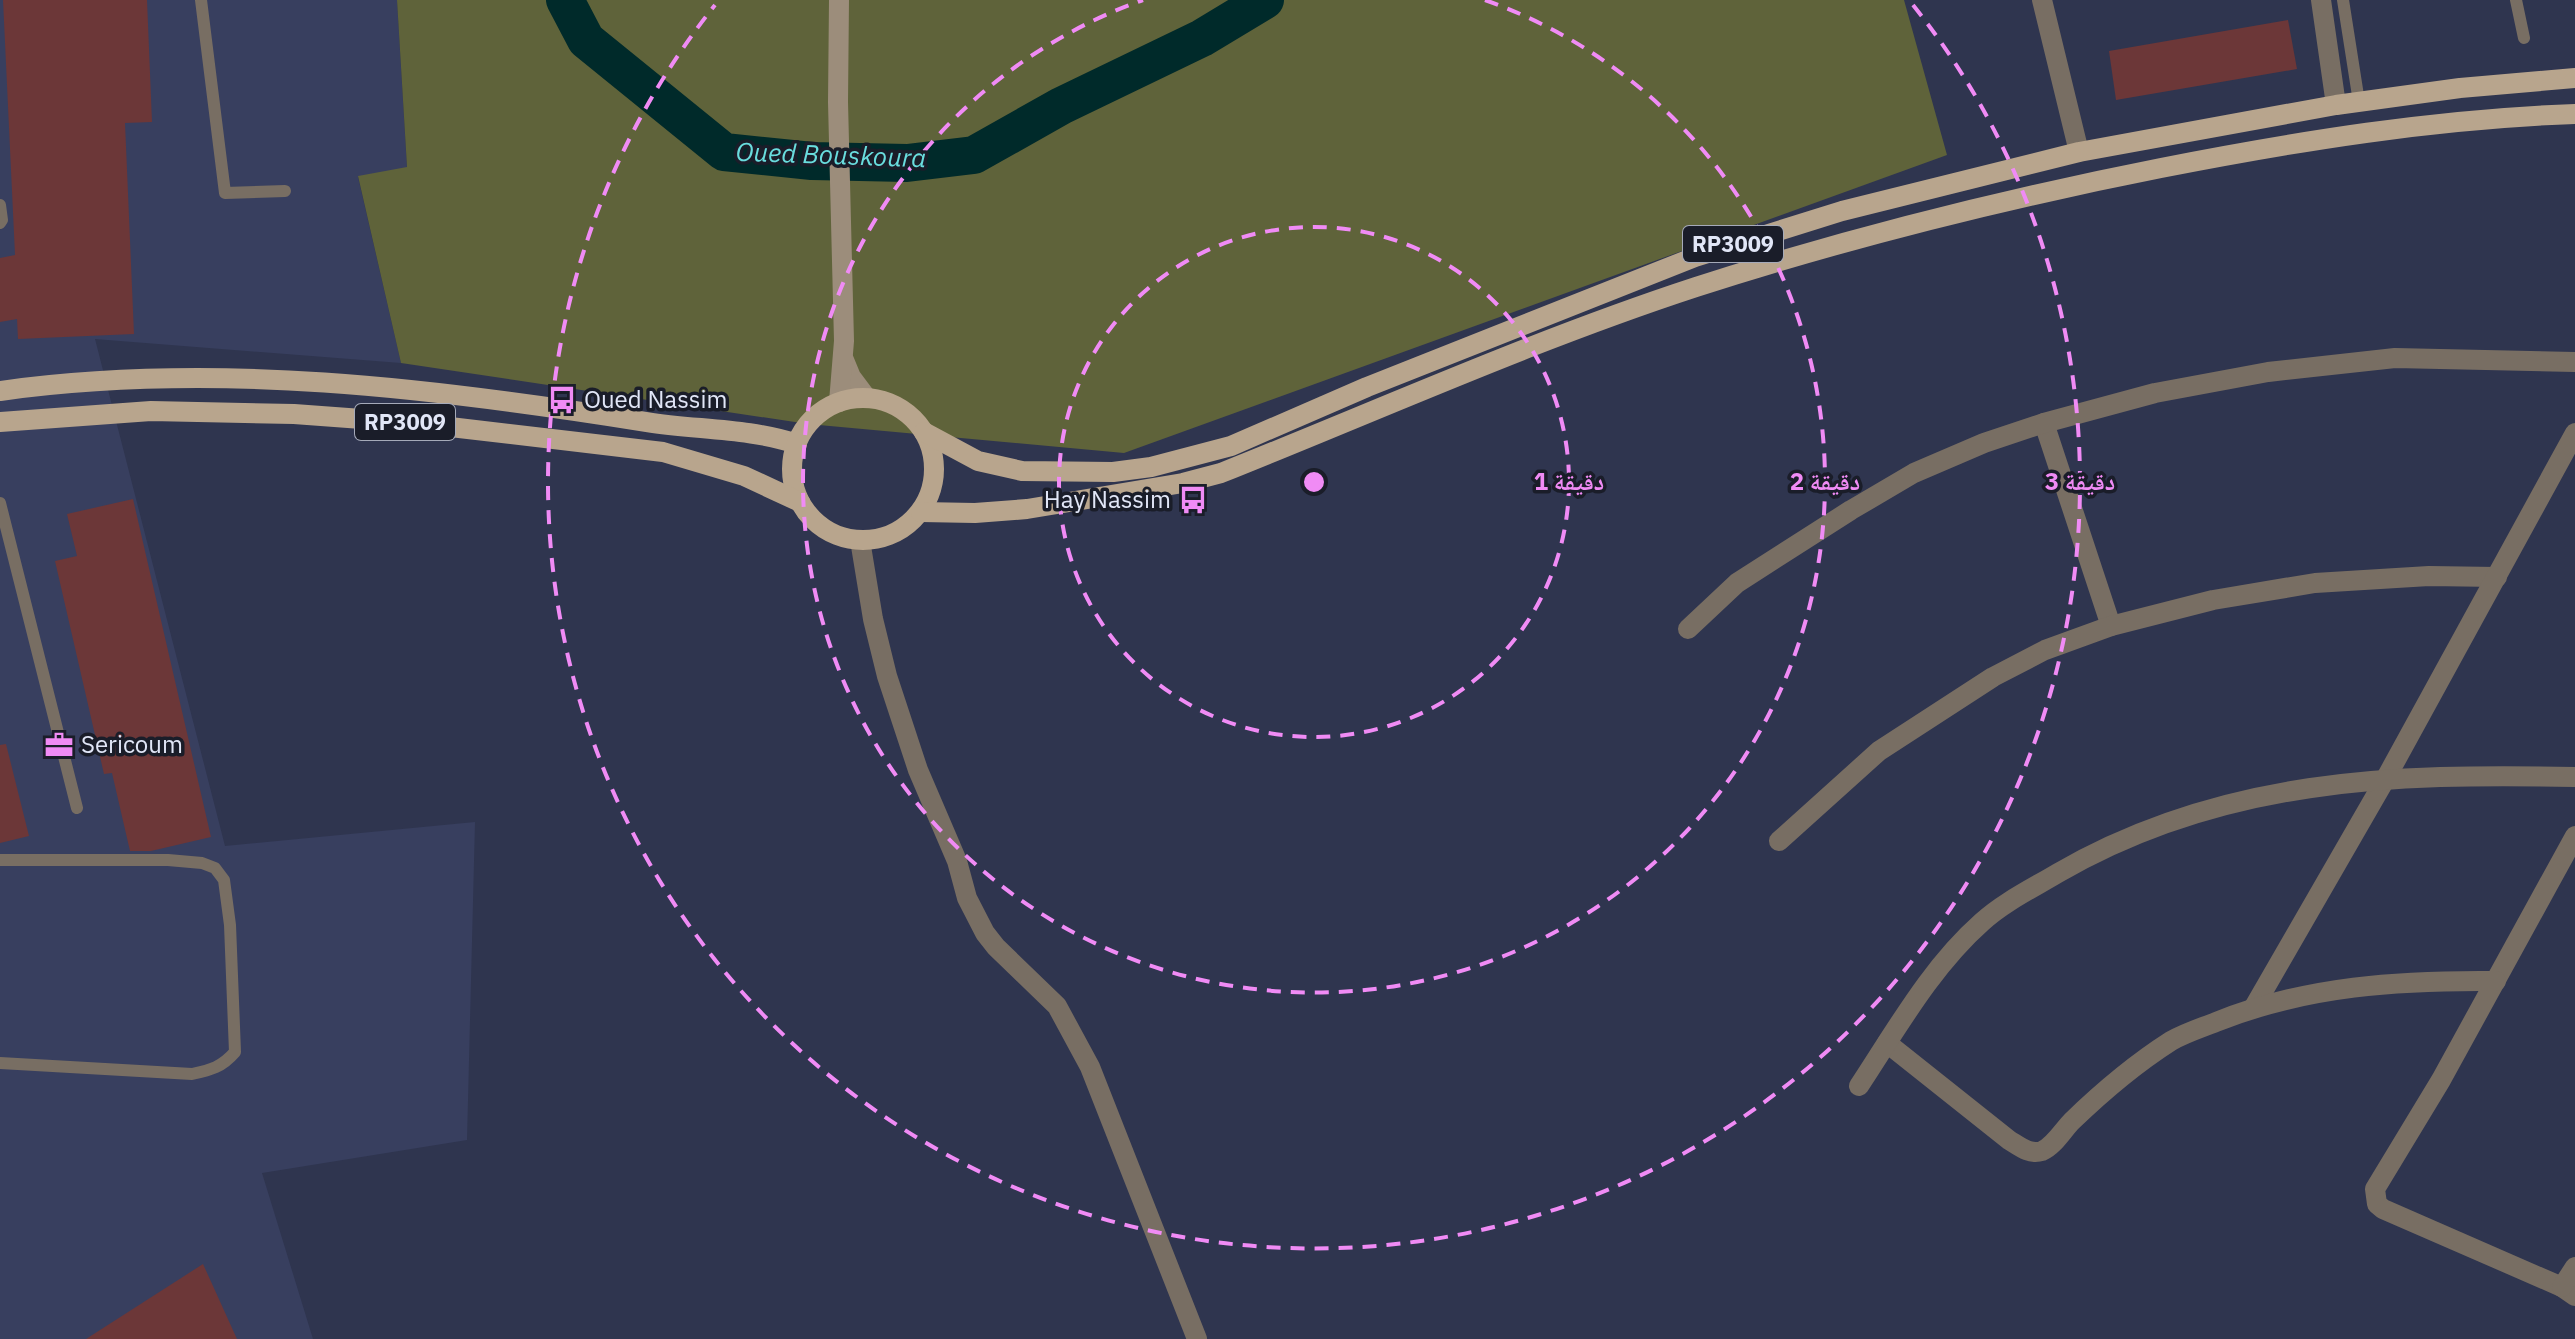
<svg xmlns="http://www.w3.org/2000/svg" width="2575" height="1339" font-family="'IBM Plex Sans','Noto Naskh Arabic',sans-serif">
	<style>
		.built { fill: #383f5f }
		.green { fill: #5f633a }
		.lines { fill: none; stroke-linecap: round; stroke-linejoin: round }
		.river { stroke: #002a2a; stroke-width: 38 }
		.building { fill: #6c3738 }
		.lane { stroke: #786e63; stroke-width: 12 }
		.street { stroke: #786e63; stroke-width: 20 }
		.secondary { stroke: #9c8d7b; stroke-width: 20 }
		.primary { stroke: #b8a58d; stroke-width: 20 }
		.ring { fill: none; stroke: #f08bf5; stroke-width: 4; stroke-dasharray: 14 10 }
		.labels { text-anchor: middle; stroke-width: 7; stroke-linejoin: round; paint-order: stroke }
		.shield { fill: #1a1d29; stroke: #a5aab9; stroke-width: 2 }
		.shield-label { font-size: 22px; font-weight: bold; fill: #e1e6f7 }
		.poi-label { font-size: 24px; fill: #e1e6f7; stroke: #1a1d29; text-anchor: start }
		.water-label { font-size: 26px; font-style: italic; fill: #69ddde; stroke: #1a1d29 }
		.centre { fill: #f08bf5; stroke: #1a1d29; stroke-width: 4 }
		.ring-label { font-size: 24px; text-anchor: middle; font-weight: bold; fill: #f08bf5; stroke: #1a1d29; stroke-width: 7; stroke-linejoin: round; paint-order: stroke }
	</style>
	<rect width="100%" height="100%" fill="#2f354f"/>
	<path class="built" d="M0,0H397L407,168L358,177L401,363L95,339L225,846L475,822L467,1140L262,1173L313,1339H0Z"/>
	<path class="green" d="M397,0H1904L1947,155L1124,453L808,424L401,363L358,176L407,167Z"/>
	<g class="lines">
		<path class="river" d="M565,0L586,40L724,152L812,161L907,163L974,155L1061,106L1202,38L1265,0"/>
	</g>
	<g class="building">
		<path d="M3,0H147L152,122L125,123L134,334L18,339L17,319L0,322V258L15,255Z"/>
		<path d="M2288,20L2297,69L2116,100L2109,51Z"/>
		<path d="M133,499L211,837L151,851H130L112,773L104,774L55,561L77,556L67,514Z"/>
		<path d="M6,744L29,836L0,843V745Z"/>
		<path d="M203,1264L237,1339H86Z"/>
	</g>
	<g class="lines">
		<g class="lane">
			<path d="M201,0L225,193L285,191"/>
			<path d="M2343,0L2359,102"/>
			<path d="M2516,0L2524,38"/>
			<path d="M0,205L2,220L0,223"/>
			<path d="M0,503L77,808"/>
			<path d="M0,860H168L202,863L215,868L224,880L230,925L235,1052C222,1067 211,1070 192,1074L0,1063"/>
		</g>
		<g class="street">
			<path d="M2042,0L2079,152"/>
			<path d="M2321,0L2336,105"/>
			<path d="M2044,423L2111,626"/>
			<path d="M860,540L873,619L887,676L918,770L957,861L967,898L985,933L996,947L1057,1006L1090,1067L1197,1339"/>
			<path d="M1688,629L1737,583L1851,510L1914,473L1984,443L2044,423L2155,393L2268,372L2395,358L2575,362"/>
			<path d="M2575,836L2441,1080L2375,1189L2377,1204L2383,1209L2562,1287L2575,1296"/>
			<path d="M1779,841L1879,751L1993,677L2045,650L2111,626L2213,600L2315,583L2429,576L2497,577"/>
			<path d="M2254,1007L2386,778L2575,433"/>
			<path d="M1887,1043L2009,1140C2019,1146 2029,1155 2042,1151C2054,1146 2063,1130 2072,1121C2102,1092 2135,1064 2171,1041C2185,1033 2201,1028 2216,1022C2306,986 2400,980 2496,981"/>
			<path d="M1859,1086C1896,1030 1931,967 1982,922C2004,902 2033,888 2058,873C2220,779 2393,773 2575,777"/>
			<path d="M2562,1287L2575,1267"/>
		</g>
		<g class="secondary">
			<path d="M844,360L851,377L866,397"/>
			<path d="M839,402L844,341L838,102L839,0"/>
		</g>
		<g class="primary">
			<path d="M0,391C215,361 434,388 647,422C696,430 749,428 797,444"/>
			<circle cx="863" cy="469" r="71"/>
			<path d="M0,422L151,411L294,414L416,423L663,452L744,476L800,502"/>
			<path d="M924,432L978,461L1022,471L1113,472L1151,467L1231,446L1367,387L1695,257L1842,211L2079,152L2336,105L2460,88L2575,78"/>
			<path d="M921,512L975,513L1027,509L1183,483L1221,473C1379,410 1534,340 1696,287C1848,238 2004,199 2161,168C2299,141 2435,119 2575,114"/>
		</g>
	</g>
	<g class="ring">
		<circle cx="1314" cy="482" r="255"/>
		<path d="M1485 0A511 511 0 1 1 1143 0"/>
		<path d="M1913 5A766 766 0 1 1 715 5"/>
	</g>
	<defs>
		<symbol id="bus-bare" viewBox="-9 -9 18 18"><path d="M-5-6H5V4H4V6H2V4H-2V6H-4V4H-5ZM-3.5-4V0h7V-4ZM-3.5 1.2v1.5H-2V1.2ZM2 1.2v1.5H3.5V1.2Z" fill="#f08bf5" stroke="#1a1d29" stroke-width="2.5" paint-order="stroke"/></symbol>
		<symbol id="office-bare" viewBox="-9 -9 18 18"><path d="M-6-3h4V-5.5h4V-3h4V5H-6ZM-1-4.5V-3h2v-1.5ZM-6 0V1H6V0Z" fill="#f08bf5" stroke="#1a1d29" stroke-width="2.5" paint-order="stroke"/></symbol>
	</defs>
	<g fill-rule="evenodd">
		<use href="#bus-bare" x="542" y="380" width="40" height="40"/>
		<use href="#bus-bare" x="1173" y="480" width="40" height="40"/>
		<use href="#office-bare" x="39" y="725" width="40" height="40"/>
	</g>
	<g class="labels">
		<g class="shield">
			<rect x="1683" y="226" width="100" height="36" rx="6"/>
			<rect x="355" y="404" width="100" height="36" rx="6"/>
		</g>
		<g class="shield-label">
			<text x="1733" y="252">RP3009</text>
			<text x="405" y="430">RP3009</text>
		</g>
		<g class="poi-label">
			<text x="584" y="408">Oued Nassim</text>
			<text x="1171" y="508" text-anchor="end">Hay Nassim</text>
			<text x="81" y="753">Sericoum</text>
		</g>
		<g class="water-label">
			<text transform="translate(831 155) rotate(2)" y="9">Oued Bouskoura</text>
		</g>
	</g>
	<circle cx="1314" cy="482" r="12" class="centre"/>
	<g class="ring-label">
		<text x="1569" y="490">1 دقيقة</text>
		<text x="1825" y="490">2 دقيقة</text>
		<text x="2080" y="490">3 دقيقة</text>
	</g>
</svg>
